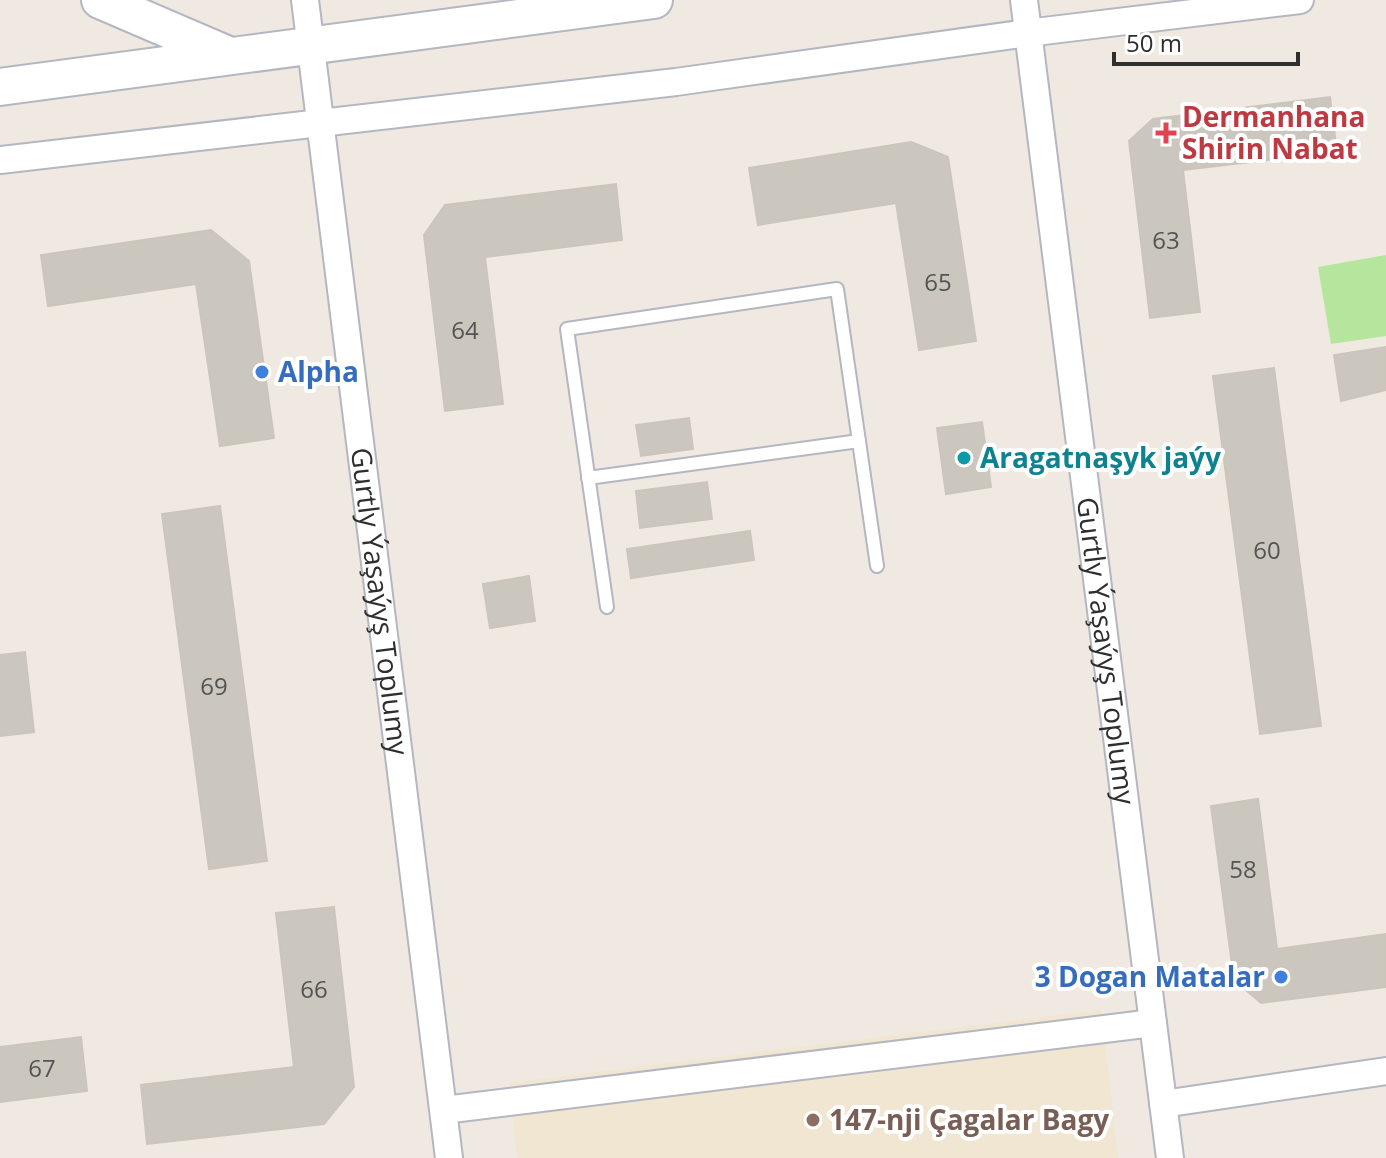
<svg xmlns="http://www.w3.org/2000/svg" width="1386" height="1158" font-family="'Open Sans',sans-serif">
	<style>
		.education { fill: #f0e6d1 }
		.green { fill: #b6e59e }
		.building { fill: #cbc7bf; stroke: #cbc5ba; stroke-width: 2 }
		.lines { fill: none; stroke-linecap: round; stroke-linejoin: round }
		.lane-casing { stroke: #b4b7c1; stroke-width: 16 }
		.street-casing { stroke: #b4b7c1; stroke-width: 30 }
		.secondary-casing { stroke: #b4b7c1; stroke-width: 40 }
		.lane { stroke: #fff; stroke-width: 12 }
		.street { stroke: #fff; stroke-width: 26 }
		.secondary { stroke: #fff; stroke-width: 36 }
		.health-dot { fill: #e0444e; stroke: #fff; stroke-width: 3 }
		.shop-dot { fill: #3f7fe0; stroke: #fff; stroke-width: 3 }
		.culture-dot { fill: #0f9aa8; stroke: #fff; stroke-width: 3 }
		.education-dot { fill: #8d6e63; stroke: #fff; stroke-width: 3 }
		.labels { text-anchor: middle; stroke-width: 8; stroke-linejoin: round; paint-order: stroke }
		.number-label { font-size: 24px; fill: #555452 }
		.health-label { font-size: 28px; font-weight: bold; fill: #be3a42; stroke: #fff; text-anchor: start }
		.shop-label { font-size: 28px; font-weight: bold; fill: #366cbe; stroke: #fff; text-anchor: start }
		.culture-label { font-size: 28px; font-weight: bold; fill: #0d838f; stroke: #fff; text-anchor: start }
		.street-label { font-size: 28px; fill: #2e2e2e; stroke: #fff }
		.education-label { font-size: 28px; font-weight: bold; fill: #785e54; stroke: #fff; text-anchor: start }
	</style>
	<rect width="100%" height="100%" fill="#efe9e1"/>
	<path class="education" d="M1101,1010L1118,1158H517L509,1083Z"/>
	<path class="green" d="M1386,255V336L1331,344L1318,267Z"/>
	<g class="building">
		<path d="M1330,97L1337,152L1183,170L1200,312L1150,318L1129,141L1153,119Z"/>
		<path d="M911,142L948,157L976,341L919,350L896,203L758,225L749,168Z"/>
		<path d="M616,184L622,240L485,257L503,404L445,411L424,235L445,205Z"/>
		<path d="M211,230L249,261L274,438L220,446L196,284L48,306L41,255Z"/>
		<path d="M1386,347V390L1341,401L1334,355Z"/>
		<path d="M1274,368L1321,726L1260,734L1213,376Z"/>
		<path d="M689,418L693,449L641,456L636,425Z"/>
		<path d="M982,422L991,487L946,494L937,428Z"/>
		<path d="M707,482L712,519L640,528L636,491Z"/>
		<path d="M220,506L267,861L209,869L162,514Z"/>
		<path d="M750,531L754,560L631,578L627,549Z"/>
		<path d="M529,576L535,621L490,628L483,584Z"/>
		<path d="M25,652L34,732L0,736V655Z"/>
		<path d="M1258,799L1277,949L1386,934V987L1261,1003L1234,980L1211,806Z"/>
		<path d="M334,907L354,1087L324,1124L147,1144L141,1085L294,1067L276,913Z"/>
		<path d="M81,1037L87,1091L0,1102V1047Z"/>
	</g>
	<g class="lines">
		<defs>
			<g id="lane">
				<path d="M588,478L859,441"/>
				<path d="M607,607L567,329L837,289L877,566"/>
			</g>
			<g id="street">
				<path id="s1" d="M305,0L449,1158"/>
				<path id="s2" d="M1024,0L1170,1158"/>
				<path d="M0,160L676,82L1027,33L1300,0"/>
				<path d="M1163,1104L1386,1071"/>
				<path d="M444,1110L1153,1023"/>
			</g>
			<g id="secondary">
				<path d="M100,0L228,55"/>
				<path d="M0,87L654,0"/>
			</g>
		</defs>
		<use href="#lane" class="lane-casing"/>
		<use href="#street" class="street-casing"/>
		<use href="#secondary" class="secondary-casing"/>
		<use href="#lane" class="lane"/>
		<use href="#street" class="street"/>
		<use href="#secondary" class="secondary"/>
	</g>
	<path class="health-dot" d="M1162 121h8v8h8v8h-8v8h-8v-8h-8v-8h8z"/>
	<g class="shop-dot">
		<circle cx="262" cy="372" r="8"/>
		<circle cx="1281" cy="977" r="8"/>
	</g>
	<circle class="culture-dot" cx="964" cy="458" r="8"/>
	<circle class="education-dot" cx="813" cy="1120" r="8"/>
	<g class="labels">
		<g class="number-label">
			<text x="1166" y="249">63</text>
			<text x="938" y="291">65</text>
			<text x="465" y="339">64</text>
			<text x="1267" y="559">60</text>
			<text x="214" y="695">69</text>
			<text x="1243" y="878">58</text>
			<text x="314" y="998">66</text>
			<text x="42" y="1077">67</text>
		</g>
		<g class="health-label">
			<text x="1182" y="127">Dermanhana<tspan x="1182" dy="32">Shirin Nabat</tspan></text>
		</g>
		<g class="shop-label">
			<text x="278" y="382">Alpha</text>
			<text x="1265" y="987" text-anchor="end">3 Dogan Matalar</text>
		</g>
		<g class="culture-label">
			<text x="980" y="468">Aragatnaşyk jaýy</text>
		</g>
		<g class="street-label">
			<text dy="10" stroke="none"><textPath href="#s1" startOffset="606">Gurtly Ýaşaýyş Toplumy</textPath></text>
			<text dy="10" stroke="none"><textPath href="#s2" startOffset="656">Gurtly Ýaşaýyş Toplumy</textPath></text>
		</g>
		<g class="education-label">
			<text x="829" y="1130">147-nji Çagalar Bagy</text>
		</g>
	</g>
	<path d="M1114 52v12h184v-12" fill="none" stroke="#2e2e2e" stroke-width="4"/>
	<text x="1126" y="52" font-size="24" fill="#2e2e2e" stroke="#ffffff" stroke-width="6" paint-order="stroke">50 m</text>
</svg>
